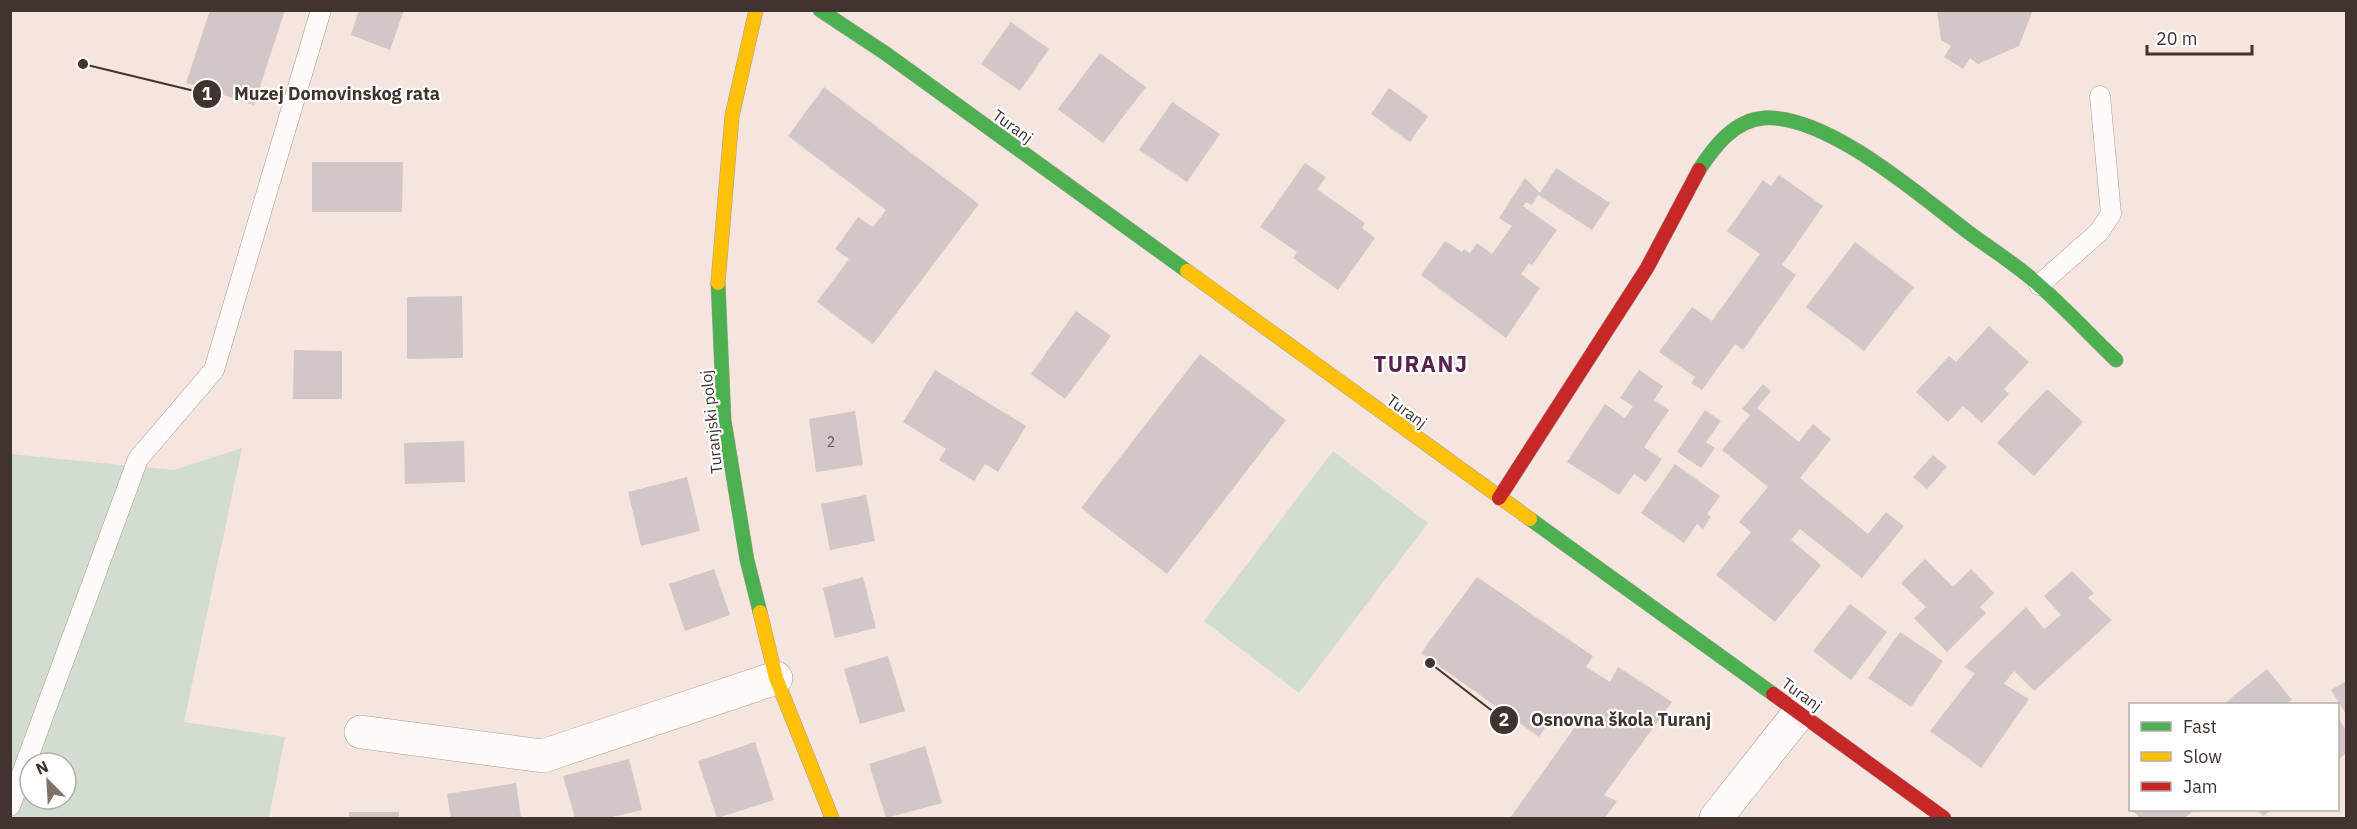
<svg xmlns="http://www.w3.org/2000/svg" width="2357" height="829" font-family="'IBM Plex Sans',sans-serif">
	<style>
		.green { fill: #d2ddcf; fill-rule: evenodd }
		.building { fill: #d2c6c7 }
		.lines { fill: none; stroke-linecap: round; stroke-linejoin: round }
		.lane-casing { stroke: #a99c96; stroke-width: 21 }
		.street-casing { stroke: #a99c96; stroke-width: 34 }
		.fast-casing { stroke: #a99c96; stroke-width: 15 }
		.slow-casing { stroke: #a99c96; stroke-width: 15 }
		.jam-casing { stroke: #a99c96; stroke-width: 15 }
		.lane { stroke: #fefbfa; stroke-width: 20 }
		.street { stroke: #fefbfa; stroke-width: 33 }
		.fast { stroke: #4caf50; stroke-width: 14 }
		.slow { stroke: #ffc107; stroke-width: 14 }
		.jam { stroke: #c62828; stroke-width: 14 }
		.labels { text-anchor: middle; stroke-width: 4.5; stroke-linejoin: round; paint-order: stroke }
		.number-label { font-size: 14px; fill: #655854 }
		.street-label { font-size: 16px; fill: #41332d; stroke: #fff }
		.district-label { font-size: 22px; font-weight: bold; letter-spacing: 1.5px; fill: #59214b; stroke: #fff }
		.leader { fill: none; stroke: #41332d; stroke-width: 2 }
		.callout-dot { fill: #41332d; stroke: #fff; stroke-width: 2 }
		.mark-label { font-size: 18px; text-anchor: middle; font-weight: bold; fill: #fff }
		.callout-label { font-size: 18px; text-anchor: middle; font-weight: bold; fill: #41332d; stroke: #fff; stroke-width: 4.5; stroke-linejoin: round; paint-order: stroke }
	</style>
	<rect width="100%" height="100%" fill="#f5e5de"/>
	<g class="green">
		<path d="M242,448L184,722L285,737L269,818H11L10,454L174,470ZM30,763H66V799H30Z"/>
		<path d="M1333,451L1428,523L1299,693L1204,621Z"/>
	</g>
	<g class="building">
		<path d="M210,10H285L254,105L186,83Z"/>
		<path d="M359,10H404L390,50L351,35Z"/>
		<path d="M1937,10H2033L2019,46L1978,64L1970,58L1963,69L1944,57L1951,46L1941,40Z"/>
		<path d="M1011,22L1049,49L1020,91L981,64Z"/>
		<path d="M1100,53L1146,87L1103,143L1058,109Z"/>
		<path d="M824,87L979,204L873,344L817,302L849,259L835,249L858,217L873,227L886,210L788,136Z"/>
		<path d="M1389,88L1428,116L1410,142L1371,114Z"/>
		<path d="M1172,102L1220,134L1187,182L1139,150Z"/>
		<path d="M312,162H403L402,212H312Z"/>
		<path d="M1305,163L1326,177L1317,189L1365,223L1362,228L1375,238L1338,290L1293,258L1297,252L1260,227Z"/>
		<path d="M1556,168L1610,203L1592,230L1538,195L1532,205L1526,202L1523,206L1557,230L1532,265L1529,263L1521,274L1540,288L1506,338L1421,275L1445,241L1462,252L1464,249L1470,253L1477,243L1492,254L1512,226L1499,218L1525,178L1540,193Z"/>
		<path d="M1779,175L1823,206L1782,265L1796,275L1743,350L1735,344L1702,390L1691,383L1695,377L1659,352L1692,307L1712,321L1760,254L1727,231L1763,180L1771,186Z"/>
		<path d="M1855,242L1914,287L1864,351L1806,307Z"/>
		<path d="M462,296L463,358L407,359V297Z"/>
		<path d="M1076,311L1111,336L1065,399L1031,374Z"/>
		<path d="M1989,326L2029,362L2004,389L2009,394L1982,423L1963,406L1948,422L1916,392L1949,356L1956,362Z"/>
		<path d="M294,350L342,351V399H293Z"/>
		<path d="M1200,354L1286,420L1167,574L1081,508Z"/>
		<path d="M935,370L1026,426L998,472L985,464L974,481L939,460L946,449L903,422Z"/>
		<path d="M1639,370L1663,386L1654,400L1669,410L1644,447L1662,459L1646,482L1634,474L1619,495L1567,462L1605,404L1625,418L1633,406L1620,398Z"/>
		<path d="M1763,384L1771,391L1757,408L1799,442L1813,424L1831,439L1800,478L1868,534L1886,512L1904,526L1862,578L1800,529L1791,540L1821,565L1775,622L1716,575L1751,532L1739,522L1768,487L1722,450L1750,415L1742,409Z"/>
		<path d="M2047,389L2083,422L2034,476L1997,443Z"/>
		<path d="M1705,410L1721,421L1706,442L1715,448L1701,468L1677,452Z"/>
		<path d="M855,411L863,465L816,472L809,419Z"/>
		<path d="M464,441L465,482L405,484L404,443Z"/>
		<path d="M1933,455L1947,467L1927,489L1913,477Z"/>
		<path d="M1675,464L1720,496L1707,514L1711,517L1703,529L1697,524L1684,543L1641,513Z"/>
		<path d="M687,477L700,531L641,546L628,492Z"/>
		<path d="M866,495L875,541L830,550L821,504Z"/>
		<path d="M1925,559L1953,587L1971,569L1994,593L1980,607L1986,613L1947,652L1914,618L1926,607L1901,583Z"/>
		<path d="M714,569L730,615L685,631L669,584Z"/>
		<path d="M2072,571L2094,593L2088,598L2112,620L2034,691L2014,671L2004,684L2029,699L1981,768L1930,731L1975,673L1964,667L2026,607L2044,629L2061,615L2044,596Z"/>
		<path d="M863,577L876,628L835,638L823,588Z"/>
		<path d="M1477,577L1593,656L1586,667L1610,682L1618,667L1672,702L1604,795L1617,801L1605,818H1510L1575,727L1554,714L1539,737L1421,653Z"/>
		<path d="M1850,604L1887,632L1851,680L1813,651Z"/>
		<path d="M1900,632L1943,661L1911,707L1868,678Z"/>
		<path d="M888,656L905,711L860,724L844,669Z"/>
		<path d="M2267,669L2292,700L2286,704H2228L2226,702Z"/>
		<path d="M2346,681V714L2331,690Z"/>
		<path d="M2338,718L2346,730V753L2338,760Z"/>
		<path d="M755,742L774,800L717,818L698,761Z"/>
		<path d="M925,746L942,803L886,818L869,764Z"/>
		<path d="M629,759L642,810L608,818H575L563,776Z"/>
		<path d="M516,783L521,818H451L447,794Z"/>
		<path d="M2132,810H2195L2184,818H2140Z"/>
		<path d="M2258,810H2272L2263,816Z"/>
		<rect x="349" y="812" width="50" height="6"/>
	</g>
	<g class="lines">
		<defs>
			<g id="lane">
				<path d="M2039,285L2099,232L2111,214L2100,96"/>
				<path d="M10,806L138,459L214,370L321,10"/>
			</g>
			<g id="street">
				<path d="M361,732L543,756L776,678"/>
				<path d="M1716,818L1799,713"/>
			</g>
			<g id="fast">
				<path d="M820,10L885,53L1187,271"/>
				<path d="M1699,170C1713,148 1734,120 1764,118C1827,114 1919,195 1968,232C1992,250 2019,266 2041,287C2067,310 2091,336 2116,360"/>
				<path d="M718,283L724,420L747,560L760,612"/>
				<path d="M1530,519L1773,694"/>
			</g>
			<g id="slow">
				<path d="M1187,271L1530,519"/>
				<path d="M718,283L732,116L756,10"/>
				<path d="M760,612L776,678L832,818"/>
			</g>
			<g id="jam">
				<path d="M1499,498L1647,268L1699,170"/>
				<path d="M1773,694L1944,818"/>
			</g>
		</defs>
		<use href="#lane" class="lane-casing"/>
		<use href="#street" class="street-casing"/>
		<use href="#fast" class="fast-casing"/>
		<use href="#slow" class="slow-casing"/>
		<use href="#jam" class="jam-casing"/>
		<use href="#lane" class="lane"/>
		<use href="#street" class="street"/>
		<use href="#fast" class="fast"/>
		<use href="#slow" class="slow"/>
		<use href="#jam" class="jam"/>
	</g>
	<g class="labels">
		<g class="number-label">
			<text x="831" y="447">2</text>
		</g>
		<g class="street-label">
			<text transform="translate(1013 126) rotate(36)" y="6">Turanj</text>
			<text transform="translate(1407 411) rotate(36)" y="6">Turanj</text>
			<text transform="translate(711 422) rotate(-96)" y="6">Turanjski poloj</text>
			<text transform="translate(1802 694) rotate(36)" y="6">Turanj</text>
		</g>
		<g class="district-label">
			<text x="1421" y="372">TURANJ</text>
		</g>
	</g>
	<path class="leader" d="M83 64L207 94M1430 663L1504 720"/>
	<g class="callout-dot">
		<circle cx="83" cy="64" r="6"/>
		<circle cx="1430" cy="663" r="6"/>
		<circle cx="207" cy="94" r="15"/>
		<circle cx="1504" cy="720" r="15"/>
	</g>
	<g class="mark-label">
		<text x="207" y="100">1</text>
		<text x="1504" y="726">2</text>
	</g>
	<g class="callout-label">
		<text x="337" y="100">Muzej Domovinskog rata</text>
		<text x="1621" y="726">Osnovna škola Turanj</text>
	</g>
	<rect width="2357" height="829" fill="none" stroke="#41332d" stroke-width="24"/>
	<rect x="2129" y="703" width="210" height="108" fill="#ffffff" stroke="#b3adab" stroke-width="1.5"/>
	<rect x="2141" y="722" width="30" height="9" fill="#4caf50" stroke="#b3adab" stroke-width="1.5"/>
	<text x="2183" y="733" font-size="18" fill="#41332d">Fast</text>
	<rect x="2141" y="752" width="30" height="9" fill="#ffc107" stroke="#b3adab" stroke-width="1.5"/>
	<text x="2183" y="763" font-size="18" fill="#41332d">Slow</text>
	<rect x="2141" y="782" width="30" height="9" fill="#c62828" stroke="#b3adab" stroke-width="1.5"/>
	<text x="2183" y="793" font-size="18" fill="#41332d">Jam</text>
	<g transform="translate(48 781) rotate(336)"><circle r="28" fill="#ffffff" stroke="#b3adab" stroke-width="1.5"/>
	<path d="M0-4.5L10 22L0 15L-10 22Z" fill="#80716b"/>
	<text y="-9" font-size="16" font-weight="bold" text-anchor="middle" fill="#41332d">N</text>
	</g>
	<path d="M2147 45v9h105v-9" fill="none" stroke="#41332d" stroke-width="3"/>
	<text x="2156" y="45" font-size="18" fill="#41332d" stroke="#ffffff" stroke-width="4.5" paint-order="stroke">20 m</text>
</svg>
